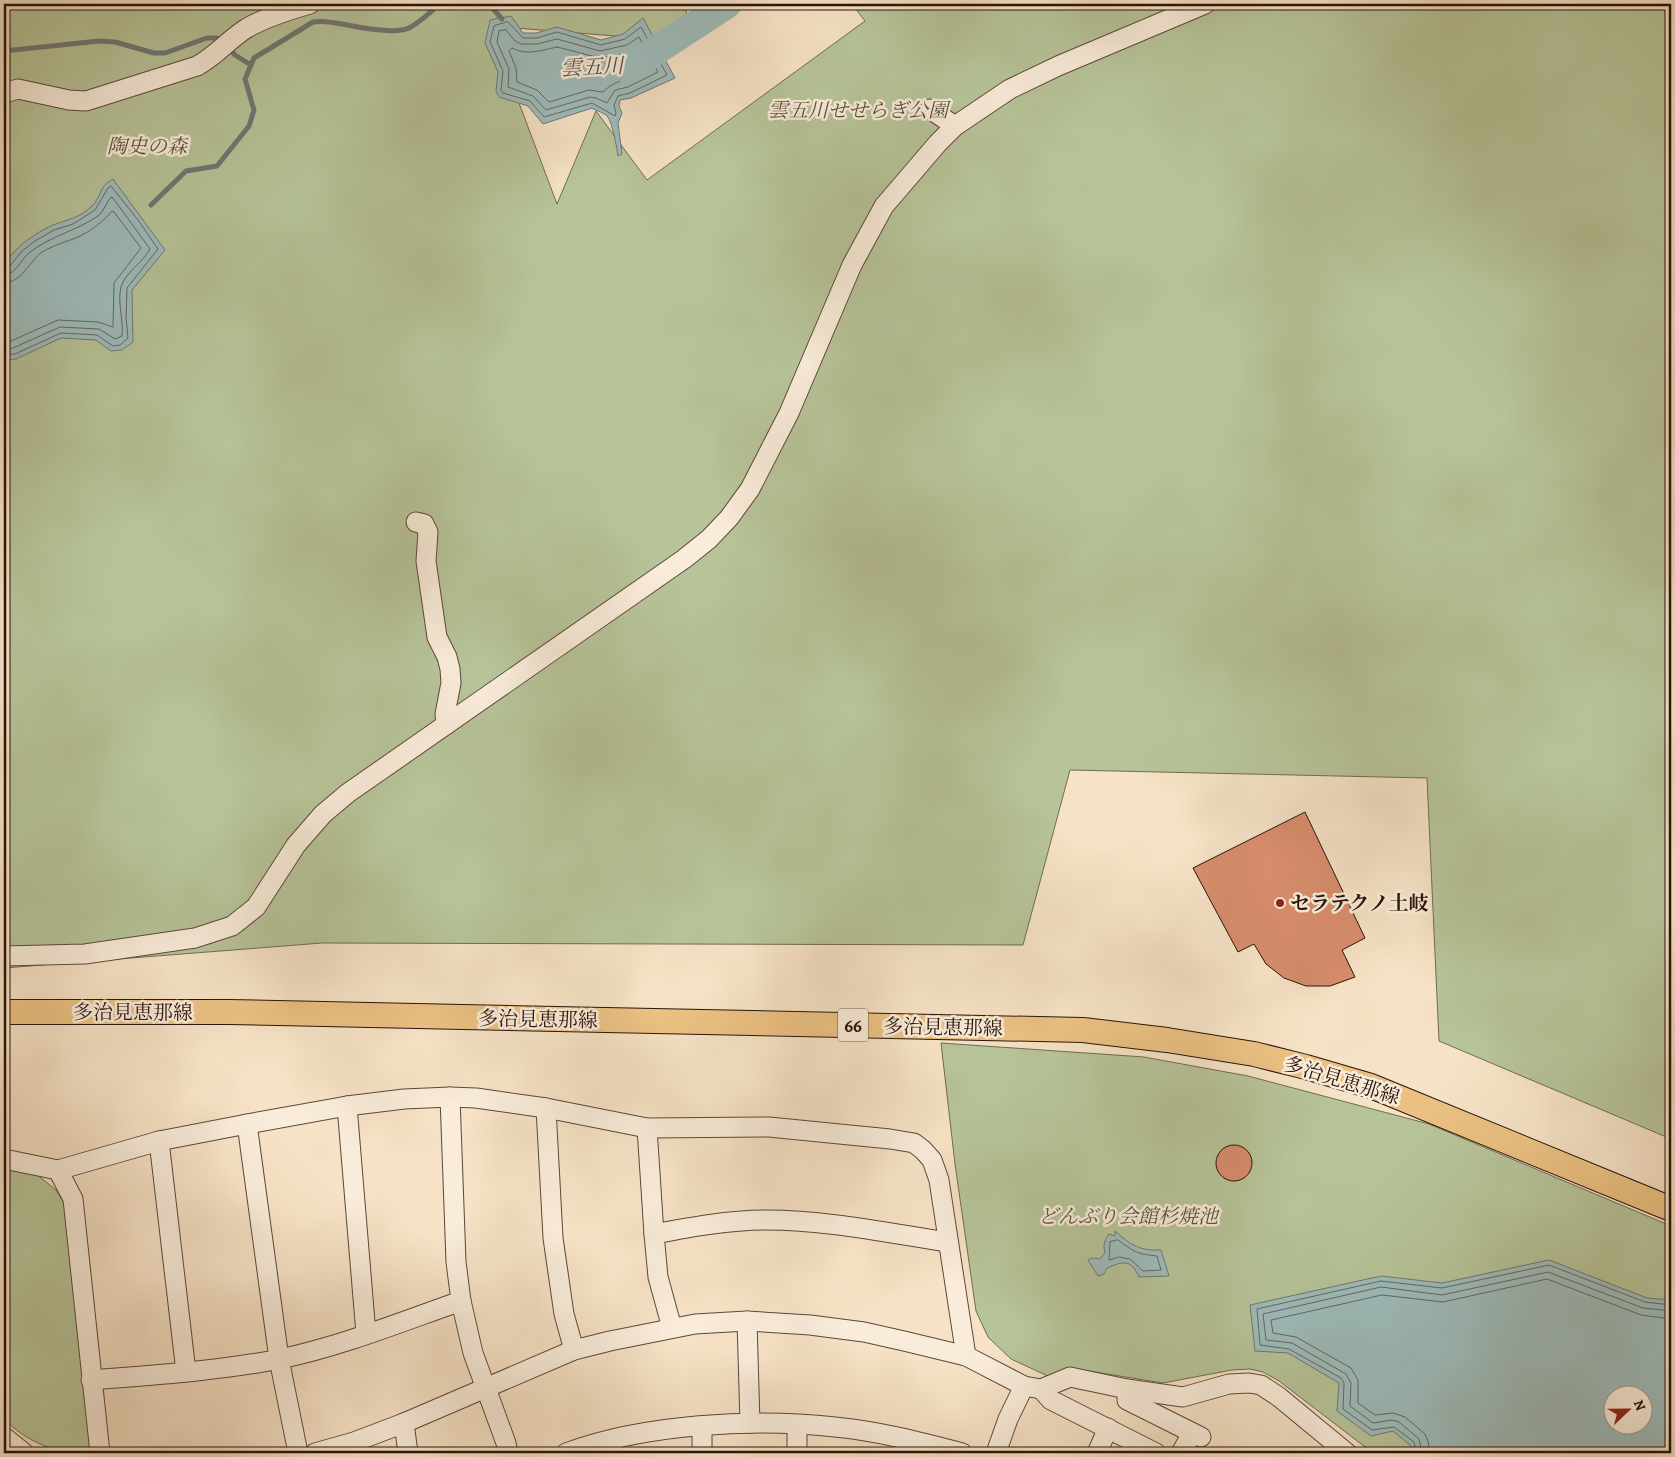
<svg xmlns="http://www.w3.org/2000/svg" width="1675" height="1457" font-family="Alegreya,'Noto Serif JP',serif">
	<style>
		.green { fill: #b7c499; stroke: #706c52; fill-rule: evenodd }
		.water { fill: #9ebcbb; stroke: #6f7874; fill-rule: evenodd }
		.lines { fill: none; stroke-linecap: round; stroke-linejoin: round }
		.shore { stroke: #636862; stroke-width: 1 }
		.stream { stroke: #6f7874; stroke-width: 5 }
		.river { stroke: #9ebcbb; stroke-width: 29 }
		.building { fill: #d88d6d; stroke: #28130a }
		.minor-casing { stroke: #5c4739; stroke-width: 21 }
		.major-casing { stroke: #28130a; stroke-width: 26 }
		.minor { stroke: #f9ecda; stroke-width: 19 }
		.major { stroke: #ebc183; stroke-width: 24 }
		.poi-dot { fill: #8f2418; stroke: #f9ecda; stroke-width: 2 }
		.labels { text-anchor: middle; stroke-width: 5; stroke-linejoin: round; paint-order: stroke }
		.shield { fill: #f9ecda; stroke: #675448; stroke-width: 1 }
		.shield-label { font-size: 19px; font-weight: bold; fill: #28130a }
		.park-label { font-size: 20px; font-style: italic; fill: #5a513c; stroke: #f9ecda }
		.poi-label { font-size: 20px; font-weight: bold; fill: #28130a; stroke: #f9ecda; text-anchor: start }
		.street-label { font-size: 20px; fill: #28130a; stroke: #f9ecda }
		.water-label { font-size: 21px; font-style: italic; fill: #514e48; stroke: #f9ecda }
	</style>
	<rect width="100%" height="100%" fill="#f6e2c6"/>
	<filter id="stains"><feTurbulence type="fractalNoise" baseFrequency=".004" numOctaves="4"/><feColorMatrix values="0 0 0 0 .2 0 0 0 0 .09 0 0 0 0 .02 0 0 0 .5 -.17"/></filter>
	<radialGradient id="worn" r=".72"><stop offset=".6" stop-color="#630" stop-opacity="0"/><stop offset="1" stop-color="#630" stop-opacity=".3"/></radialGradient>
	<g class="green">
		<path d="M4,4H685L691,42L490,26L557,204L596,111L647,180L865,21L852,4H1671V1139L1439,1041L1427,778L1070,770L1023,945L322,943L4,968Z"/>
		<path d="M941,1043L1144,1057L1248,1076L1429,1124L1671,1226V1453H1373L1279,1381L1263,1372L1250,1369L1232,1370L1163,1383L1076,1369L1050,1377L1011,1359L988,1337L976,1311L955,1164ZM1612,1394H1642V1424H1612Z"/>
		<path d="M4,1165L35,1173L56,1190L65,1205L92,1448L87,1453C54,1453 27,1442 4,1419Z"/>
	</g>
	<g class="water">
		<path d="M511,16L523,33H536L557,27L601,40L623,34L643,18L675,78L631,98L620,100L619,106L622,113L618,123L622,154L618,156C617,148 612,121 607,116C604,113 597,111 592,108L543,124L528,106L499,97L496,91L498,72L485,43L490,20Z"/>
		<path d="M113,179L165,250L132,290L133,342L122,350L111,351L96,340L61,338L16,359L4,360V268C11,249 35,233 53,225C66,220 82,217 92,206C102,196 98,187 113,179Z"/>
		<path d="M1115,1231C1131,1245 1139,1251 1161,1250L1169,1276L1139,1277C1131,1259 1123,1261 1107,1268L1104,1274L1098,1276L1088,1260L1092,1258L1100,1259L1105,1253C1103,1245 1104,1241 1109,1234L1115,1236Z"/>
		<path d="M1549,1260L1647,1298L1671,1300V1453H1411L1410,1445L1393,1431L1371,1436L1337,1411L1339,1383L1288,1353L1255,1351L1250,1305L1381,1276L1442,1283ZM1612,1394H1642V1424H1612Z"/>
	</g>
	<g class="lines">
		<g class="shore">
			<path d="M508,22L523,38H537L557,32L601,45L625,39L641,27L667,75L630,93L618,96L614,105L616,113L615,116L592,103L544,117L530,101L503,93L501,90L503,71L490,42L494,26Z"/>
			<path d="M506,30L515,41L521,44H537L557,39L600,51L627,45L639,37L658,72L628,87L615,90L607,103L596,98L590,97L546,110L533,96L508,87L509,69L497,42L499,31Z"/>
			<path d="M557,47L600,58L628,53L637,49L648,69C634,79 615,79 603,92L589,90L549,102L537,90L517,82L516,68L509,51L512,48C527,56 542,50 557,47Z"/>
			<path d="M4,269L9,267L22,251L35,241L54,230L73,224L95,210L108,188L111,186L138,220L158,249L127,288L126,318L128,338L120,345L113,346L97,335L61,333L15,354L4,355"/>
			<path d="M4,275C17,274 20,260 29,253C50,236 76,231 98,216C104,211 106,203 111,197L113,198L150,249C144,261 124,274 121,287C117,302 124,322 122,336L115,339L99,329L60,327L13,348L4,349"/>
			<path d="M4,283C22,282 29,262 42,252C54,245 66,242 78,237C91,231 103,222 112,211L114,212L141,248L114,283L113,327L98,322L58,320L11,341H4"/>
			<path d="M1118,1240C1134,1252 1137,1254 1157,1256L1161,1270L1143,1271L1130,1259L1119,1257L1109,1260L1110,1242Z"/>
			<path d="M1416,1453L1414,1442L1394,1427L1372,1430L1343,1409L1344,1383L1341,1378L1289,1349L1260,1345L1257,1309L1381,1281L1442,1288L1549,1265L1645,1302L1671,1305"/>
			<path d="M1422,1453L1419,1439L1399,1422L1392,1420L1373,1423L1350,1406L1351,1383L1346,1374L1292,1343L1266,1340L1263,1314L1381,1287L1442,1295L1548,1272L1643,1308L1671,1311"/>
			<path d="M1430,1453L1428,1441L1425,1434L1405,1417L1393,1413L1375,1415L1358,1403V1380L1351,1368L1296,1337L1273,1333L1271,1320L1382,1295L1443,1302L1547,1279L1641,1315L1671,1319"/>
		</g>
		<g class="stream">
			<path d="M489,4L502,19"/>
			<path d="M228,47L235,55L251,65"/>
			<path d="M4,51L99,41L115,42L154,53H165L207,38H217L223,41"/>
			<path d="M151,205L186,171L217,166L249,126L254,110L245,79L254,58L313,22C325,20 336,23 347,25C362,28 396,34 409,28C420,22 430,13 439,4"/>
		</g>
		<path class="river" d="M626,68H629L727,4"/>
	</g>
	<g class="building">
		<path d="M1305,812L1365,938L1342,950L1355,977L1330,986H1306L1284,978L1266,964L1254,944L1238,952L1193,868Z"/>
		<circle cx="1234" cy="1163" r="18"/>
	</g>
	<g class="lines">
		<defs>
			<g id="minor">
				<path d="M4,93L18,89L69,100L86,101L197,66C216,56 229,39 247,28C266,17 289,10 310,4"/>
				<path d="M930,109L955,126"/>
				<path d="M416,522L424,524L428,532L426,561L437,637L447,657L450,669L451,683L445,714L446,725"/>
				<path d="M4,956L85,954L195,938L232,926L256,907L296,845L323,814L348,793L684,559L709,539L729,518L750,489L789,413L852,265L884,206L938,143L955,126L1010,89L1058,66L1205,4"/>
				<path d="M450,1097L456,1262L461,1301L473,1353L506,1443L508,1453"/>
				<path d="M347,1106L366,1334"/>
				<path d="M546,1108L553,1238L564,1314L574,1350"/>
				<path d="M247,1124L279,1359L298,1453"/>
				<path d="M647,1128L654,1234L658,1277L672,1328"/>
				<path d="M159,1141L186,1372"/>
				<path d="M4,1159L58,1170L159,1141L247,1124L347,1106L404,1099L450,1097L476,1098L546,1108L647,1128L769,1127L890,1139L914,1143L923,1150L932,1160L939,1180L966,1356"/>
				<path d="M58,1170L73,1199L100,1453"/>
				<path d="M654,1234C691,1227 729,1220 767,1220C827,1220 888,1233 948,1242"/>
				<path d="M747,1321L750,1423"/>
				<path d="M91,1380C154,1375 218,1371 280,1359C342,1346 401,1322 461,1301"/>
				<path d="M1041,1389L1051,1400L1156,1453"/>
				<path d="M1127,1389V1400L1201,1437"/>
				<path d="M404,1423L408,1453"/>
				<path d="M702,1426V1453"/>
				<path d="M4,1437L24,1453"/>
				<path d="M315,1453L354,1442L404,1423L574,1350L610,1341L695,1324L747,1321L810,1325L864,1332L904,1341L966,1356L1024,1386L1041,1389L1070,1377L1127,1389L1183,1397L1229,1384L1249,1383L1261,1385L1279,1397L1347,1453"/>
				<path d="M566,1453C644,1424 753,1418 835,1427C878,1431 920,1442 962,1453"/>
				<path d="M797,1453V1425"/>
				<path d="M996,1453L1008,1419L1024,1386"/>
				<path d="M1097,1453L1108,1428"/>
				<path d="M1181,1453L1192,1433"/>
			</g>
			<path id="major" d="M4,1012H229L1083,1030L1167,1040L1254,1054L1306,1067L1371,1086L1671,1209"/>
		</defs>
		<use href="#minor" class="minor-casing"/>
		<use href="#major" class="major-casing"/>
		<use href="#minor" class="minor"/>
		<use href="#major" class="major"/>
	</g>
	<circle class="poi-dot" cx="1280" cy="903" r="5"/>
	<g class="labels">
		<rect class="shield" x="838" y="1008.5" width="30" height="33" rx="4"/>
		<g class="shield-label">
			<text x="853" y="1032">66</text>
		</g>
		<g class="park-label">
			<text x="858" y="117">雲五川せせらぎ公園</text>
			<text x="147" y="153">陶史の森</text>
			<text x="1128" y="1223">どんぶり会館杉焼池</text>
		</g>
		<g class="poi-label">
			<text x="1290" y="910">セラテクノ土岐</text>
		</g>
		<g class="street-label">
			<text x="133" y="1019">多治見恵那線</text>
			<text transform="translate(538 1019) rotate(1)" y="7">多治見恵那線</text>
			<text transform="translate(943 1027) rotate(1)" y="7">多治見恵那線</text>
			<text transform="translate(1342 1080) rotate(17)" y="7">多治見恵那線</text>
		</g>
		<g class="water-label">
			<text transform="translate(592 67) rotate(-3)" y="7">雲五川</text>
		</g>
	</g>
	<rect width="1675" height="1457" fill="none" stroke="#f6e2c6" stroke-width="20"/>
	<rect x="5" y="5" width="1665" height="1447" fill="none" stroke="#28130a" stroke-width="2.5"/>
	<rect x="10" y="10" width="1655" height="1437" fill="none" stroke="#28130a"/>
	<g transform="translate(1628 1410) rotate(68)"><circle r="24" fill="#f9ecda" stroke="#a59587"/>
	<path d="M0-4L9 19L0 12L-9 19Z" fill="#8f2418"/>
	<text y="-8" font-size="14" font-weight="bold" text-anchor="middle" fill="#28130a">N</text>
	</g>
	<rect width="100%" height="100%" filter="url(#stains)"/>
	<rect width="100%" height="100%" fill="url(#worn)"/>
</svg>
